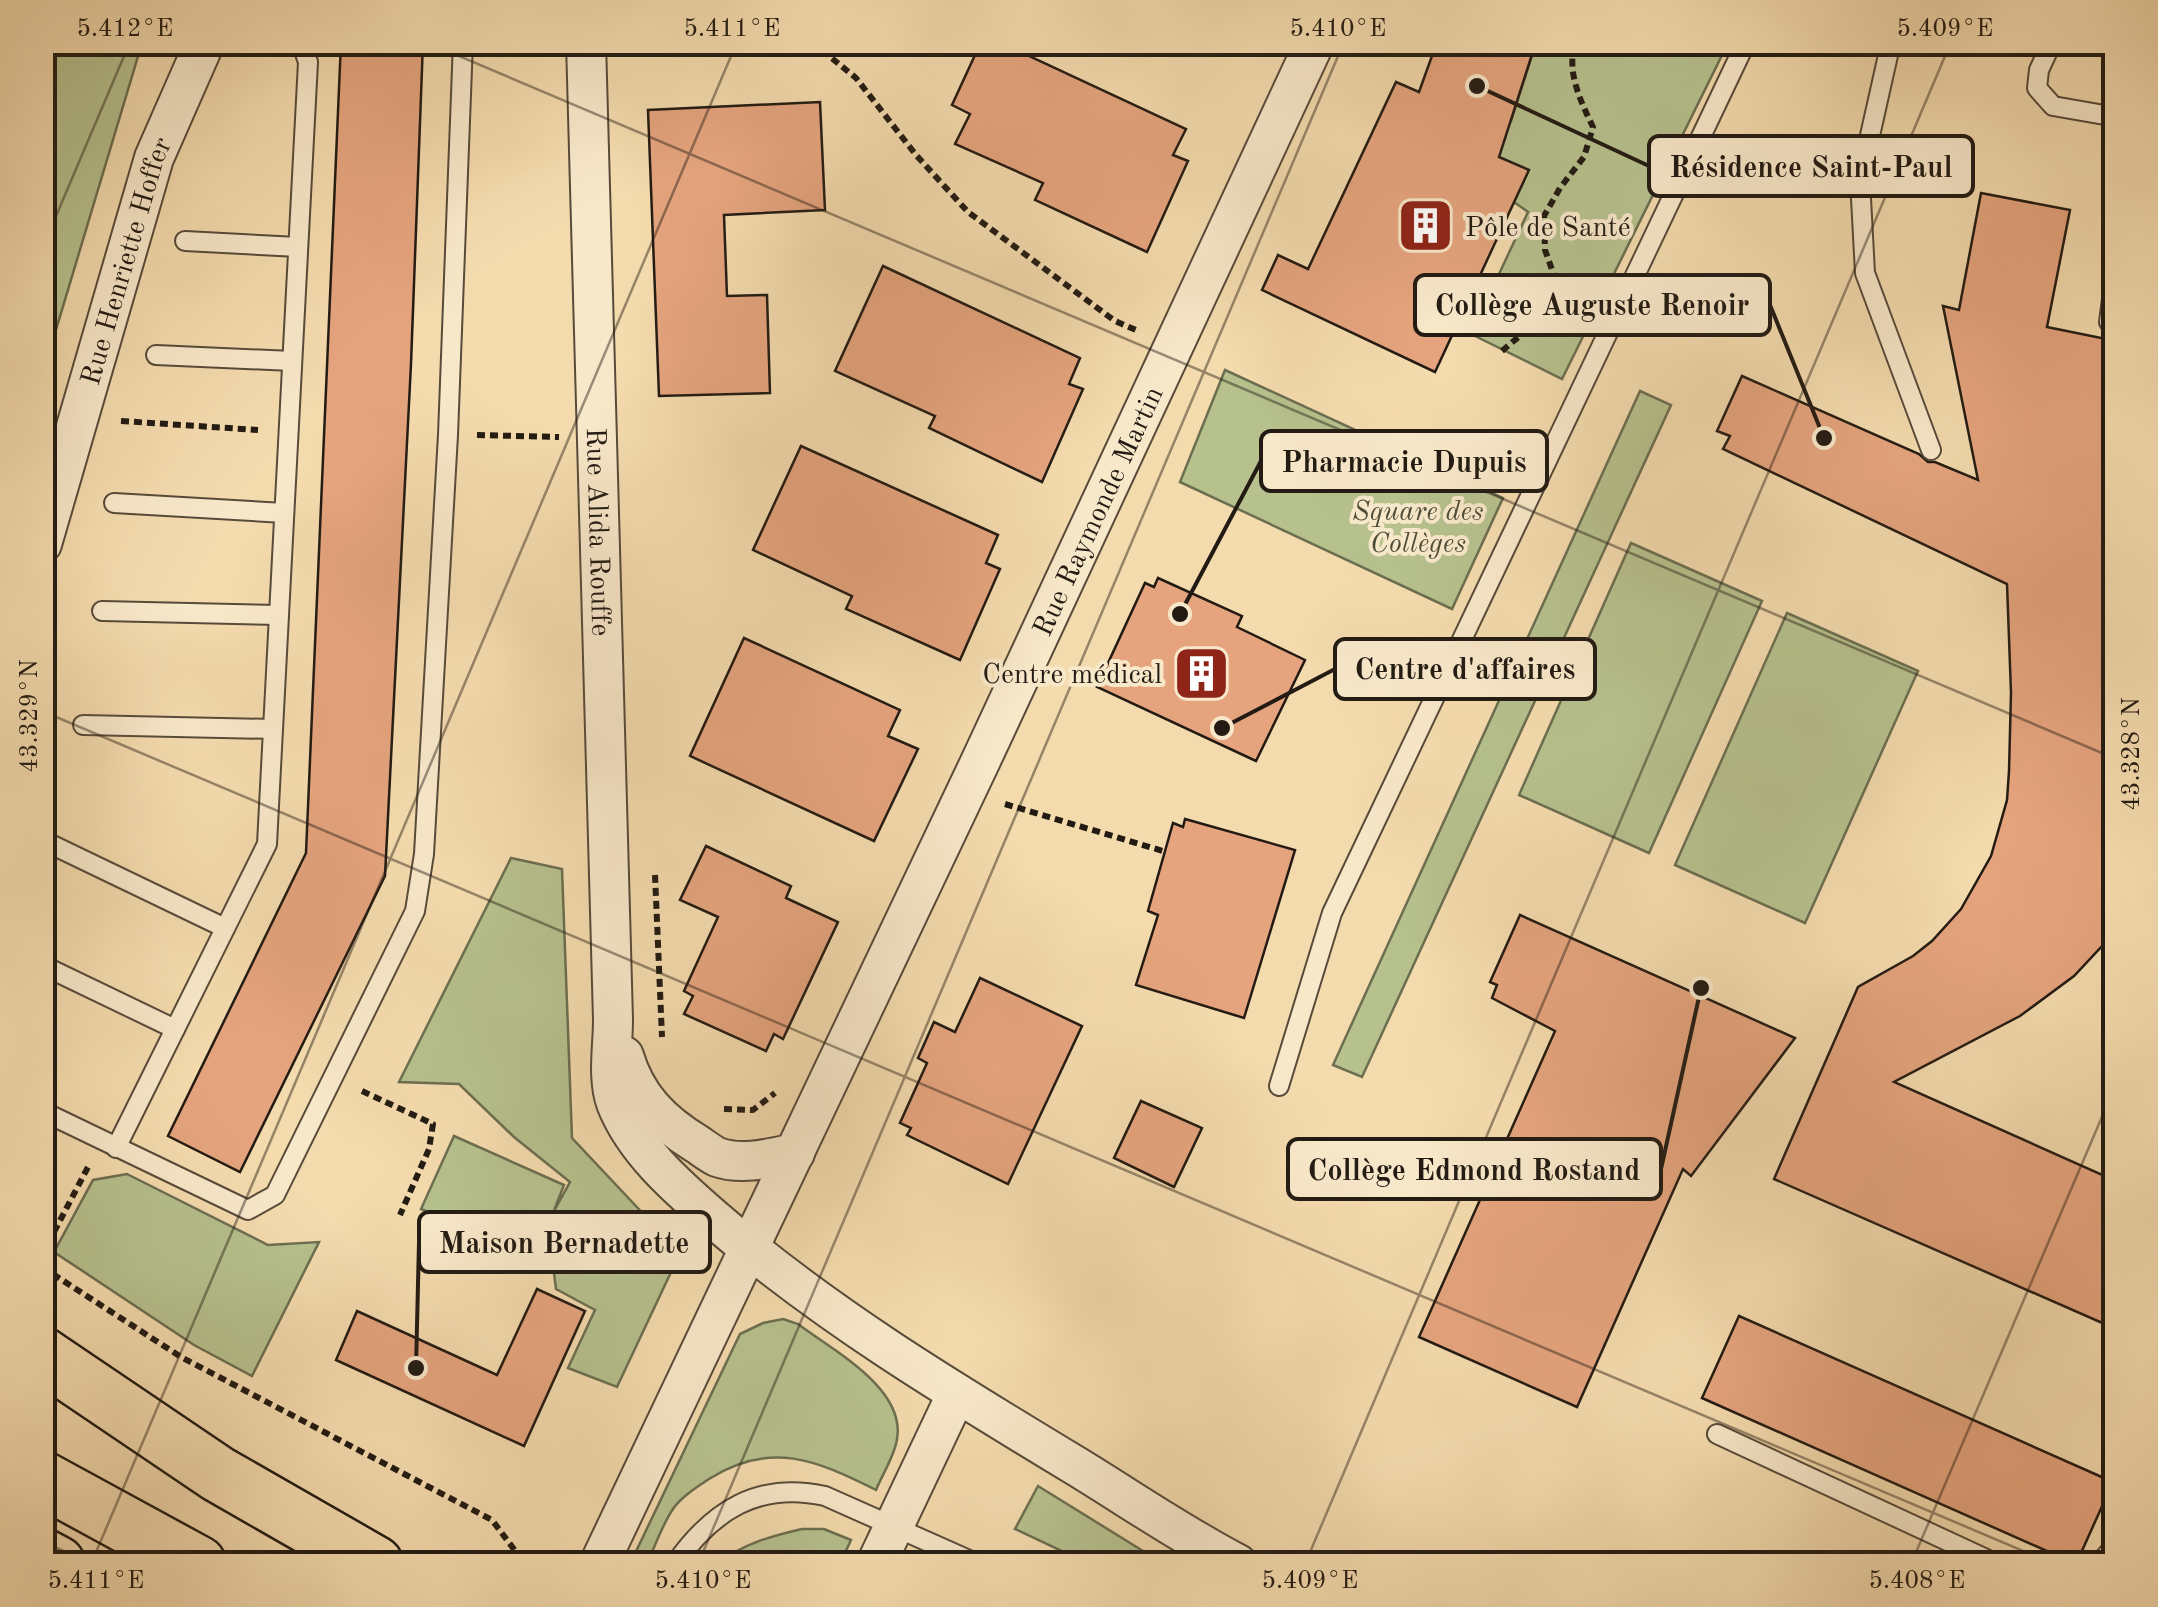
<svg xmlns="http://www.w3.org/2000/svg" width="2158" height="1607" font-family="'Old Standard TT',serif">
	<style>
		.green { fill: #b6c18e; stroke: #6c6e50; stroke-width: 2.5 }
		.building { fill: #e5a47e; stroke: #231b13; stroke-width: 2.5 }
		.lines { fill: none; stroke-linecap: round; stroke-linejoin: round }
		.lane-casing { stroke: #574b3a; stroke-width: 22 }
		.street-casing { stroke: #574b3a; stroke-width: 42 }
		.highway-casing { stroke: #231b13; stroke-width: 60 }
		.path { stroke: #231b13; stroke-width: 6; stroke-dasharray: 8 5; stroke-linecap: butt }
		.lane { stroke: #f8e8ca; stroke-width: 18 }
		.street { stroke: #f8e8ca; stroke-width: 38 }
		.highway { stroke: #f4dbae; stroke-width: 55 }
		.ticks { fill: none; stroke: #231b13; stroke-width: 2.5; stroke-opacity: 0.45 }
		.labels { text-anchor: middle; stroke-width: 8; stroke-linejoin: round; paint-order: stroke }
		.poi-label { font-size: 28px; fill: #231b13; stroke: #f8e8ca; text-anchor: start }
		.street-label { font-size: 28px; fill: #231b13; stroke: #f8e8ca }
		.park-label { font-size: 28px; font-style: italic; fill: #4f4d38; stroke: #f8e8ca }
		.leader { fill: none; stroke: #231b13; stroke-width: 4 }
		.callout-dot { fill: #231b13; stroke: #f8e8ca; stroke-width: 4 }
		.callout { fill: #f8e8ca; stroke: #231b13; stroke-width: 4 }
		.callout-label { font-size: 30px; text-anchor: middle; font-weight: bold; fill: #231b13 }
		.neatline { fill: none; stroke: #231b13; stroke-width: 4 }
		.ticks-label { font-size: 25px; text-anchor: middle; fill: #231b13 }
	</style>
	<rect width="100%" height="100%" fill="#f4dbae"/>
	<filter id="stains"><feTurbulence type="fractalNoise" baseFrequency=".002" numOctaves="4"/><feColorMatrix values="0 0 0 0 .2 0 0 0 0 .09 0 0 0 0 .02 0 0 0 .5 -.17"/></filter>
	<radialGradient id="worn" r=".72"><stop offset=".6" stop-color="#630" stop-opacity="0"/><stop offset="1" stop-color="#630" stop-opacity=".3"/></radialGradient>
	<g class="green">
		<path d="M42,43H142L43,373H42Z"/>
		<path d="M1536,43H1728L1562,379L1471,334L1528,212L1514,202L1482,152L1511,121Z"/>
		<path d="M1225,370L1503,498L1452,609L1180,482Z"/>
		<path d="M1640,391L1671,405L1362,1077L1333,1065Z"/>
		<path d="M1631,543L1762,601L1649,853L1519,795Z"/>
		<path d="M1787,613L1918,671L1805,923L1675,865Z"/>
		<path d="M511,858L562,869L572,1138L680,1253L617,1387L568,1368L595,1310L556,1289L548,1226L532,1259L421,1209L454,1136L564,1185L553,1213L570,1182L514,1137L459,1084L399,1082Z"/>
		<path d="M127,1174L268,1245L319,1242L252,1376L194,1345L54,1252L93,1180Z"/>
		<path d="M783,1319L798,1324C832,1350 906,1388 897,1439C895,1455 882,1475 876,1490C816,1460 771,1440 709,1479C697,1487 681,1497 673,1509C662,1525 655,1546 647,1564H630L740,1334L763,1323Z"/>
		<path d="M1038,1486L1164,1564H1089L1015,1529Z"/>
		<path d="M802,1529H824L851,1540L840,1564H718C741,1544 772,1536 802,1529Z"/>
	</g>
	<g class="building">
		<path d="M341,42H423L411,364L385,876L240,1172L168,1136L306,853Z"/>
		<path d="M981,42H999L1186,129L1173,155L1188,161L1147,252L1035,200L1043,183L955,144L970,114L952,105Z"/>
		<path d="M1437,42H1536L1499,157L1529,170L1435,372L1262,290L1278,255L1308,269L1396,82L1419,92Z"/>
		<path d="M820,102L825,210L724,215L727,296L767,295L770,393L659,396L648,110Z"/>
		<path d="M1981,193L2070,210L2047,327L2116,341V931L2074,976L2020,1016L1894,1082L2116,1181V1329L1774,1179L1858,987L1913,956L1932,941L1961,909L1991,856L2007,800L2009,771L2011,693L2007,584L1723,449L1730,436L1717,431L1742,376L1919,454L1928,462H1935L1978,480L1943,306L1959,310Z"/>
		<path d="M883,266L1080,358L1069,384L1083,389L1042,482L929,428L935,416L835,371Z"/>
		<path d="M801,446L998,535L986,563L1000,569L960,660L846,609L852,596L753,550Z"/>
		<path d="M1158,578L1242,616L1237,627L1305,660L1256,761L1097,687L1145,583L1154,587Z"/>
		<path d="M744,638L900,710L888,736L918,749L874,841L690,756Z"/>
		<path d="M1185,819L1295,850L1244,1018L1136,985L1158,915L1148,911L1173,823L1183,827Z"/>
		<path d="M706,846L791,886L786,898L838,922L783,1039L774,1034L766,1051L684,1014L693,996L684,991L718,917L680,900Z"/>
		<path d="M1520,915L1795,1038L1691,1176L1683,1169L1577,1407L1419,1337L1555,1031L1492,998L1497,985L1490,982Z"/>
		<path d="M980,978L1082,1026L1008,1184L907,1135L911,1128L900,1123L927,1063L918,1058L934,1022L955,1032Z"/>
		<path d="M1141,1101L1202,1128L1174,1187L1114,1158Z"/>
		<path d="M537,1289L585,1311L524,1446L336,1360L357,1311L497,1375Z"/>
		<path d="M1739,1316L2113,1482L2076,1564L1702,1398Z"/>
	</g>
	<g class="lines">
		<defs>
			<g id="lane">
				<path d="M1891,42L1860,180L1865,273L1931,450"/>
				<path d="M2052,42L2039,70L2037,88L2053,106L2116,117"/>
				<path d="M185,241L298,247"/>
				<path d="M2109,322L2116,269"/>
				<path d="M156,355L292,361"/>
				<path d="M114,503L284,513"/>
				<path d="M102,611L279,615"/>
				<path d="M83,725L273,729"/>
				<path d="M42,840L225,928"/>
				<path d="M42,965L175,1029"/>
				<path d="M1279,1086L1332,913L1746,42"/>
				<path d="M42,1111L248,1210L275,1195L415,911L424,854L448,435L463,42"/>
				<path d="M116,1148L267,844L308,62L301,42"/>
				<path d="M1717,1434L1997,1564"/>
				<path d="M675,1564C712,1511 758,1481 825,1496L978,1564"/>
				<path d="M2099,1564L2116,1544"/>
			</g>
			<g id="street">
				<path id="s1" d="M586,42L613,1020C613,1046 607,1078 616,1103C634,1149 676,1186 713,1218C824,1314 950,1390 1076,1466C1130,1499 1182,1535 1238,1564"/>
				<path id="s2" d="M42,544L154,158L205,42"/>
				<path d="M624,1056C636,1097 661,1122 697,1144C703,1148 711,1154 717,1157C742,1166 771,1158 795,1153"/>
				<path id="s3" d="M599,1564L982,758L1315,42"/>
				<path d="M876,1564L956,1395"/>
			</g>
			<g id="highway">
				<path d="M42,1355L218,1474L375,1564"/>
				<path d="M42,1479L198,1564"/>
				<path d="M42,1556L57,1564"/>
			</g>
		</defs>
		<use href="#lane" class="lane-casing"/>
		<use href="#street" class="street-casing"/>
		<use href="#highway" class="highway-casing"/>
		<g class="path">
			<path d="M812,42L856,78L916,155L968,212L1115,321L1136,330"/>
			<path d="M1502,351L1542,317L1556,281L1545,250L1544,216L1560,188L1584,157L1593,127C1581,102 1565,70 1576,42"/>
			<path d="M121,421L258,430"/>
			<path d="M477,435L559,437"/>
			<path d="M1005,804L1163,851"/>
			<path d="M655,875L662,1037"/>
			<path d="M362,1091L433,1124L429,1149L400,1215"/>
			<path d="M724,1109L753,1110L775,1093"/>
			<path d="M42,1255L88,1167"/>
			<path d="M42,1267L181,1357L492,1520L525,1564"/>
		</g>
		<use href="#lane" class="lane"/>
		<use href="#street" class="street"/>
		<use href="#highway" class="highway"/>
	</g>
	<path class="ticks" d="M426,42L2116,759M42,249L130,42M42,711L2054,1564M42,1542L95,1564M91,1564L737,42M698,1564L1344,42M1305,1564L1951,42M1911,1564L2116,1084"/>
	<defs>
		<symbol id="building-square" viewBox="-11 -11 22 22"><rect x="-9" y="-9" width="18" height="18" rx="4" fill="#8f2418" stroke="#f8e8ca"/><path d="M-4-6H4V6H1V3H-1V6H-4ZM-2.5-4.3h1.7v1.8h-1.7ZM.8-4.3h1.7v1.8H.8ZM-2.5-1h1.7V.8h-1.7ZM.8-1h1.7V.8H.8Z" fill="#fff"/></symbol>
	</defs>
	<g fill-rule="evenodd">
		<use href="#building-square" x="1394" y="194" width="63" height="63"/>
		<use href="#building-square" x="1170" y="642" width="63" height="63"/>
	</g>
	<g class="labels">
		<g class="poi-label">
			<text x="1465" y="236">Pôle de Santé</text>
			<text x="1162" y="683" text-anchor="end">Centre médical</text>
		</g>
		<g class="street-label">
			<text dy="10" stroke="none"><textPath href="#s2" startOffset="295">Rue Henriette Hoffer</textPath></text>
			<text dy="10" stroke="none"><textPath href="#s3" startOffset="1165">Rue Raymonde Martin</textPath></text>
			<text dy="10" stroke="none"><textPath href="#s1" startOffset="490">Rue Alida Rouffe</textPath></text>
		</g>
		<g class="park-label">
			<text x="1418" y="520">Square des<tspan x="1418" dy="32">Collèges</tspan></text>
		</g>
	</g>
	<path class="leader" d="M1477 86L1649 166M1824 438L1770 305M1180 614L1261 461M1222 728L1335 669M1701 988L1661 1169M416 1368L419 1242"/>
	<g class="callout-dot">
		<circle cx="1477" cy="86" r="10"/>
		<circle cx="1824" cy="438" r="10"/>
		<circle cx="1180" cy="614" r="10"/>
		<circle cx="1222" cy="728" r="10"/>
		<circle cx="1701" cy="988" r="10"/>
		<circle cx="416" cy="1368" r="10"/>
	</g>
	<g class="callout">
		<rect x="1649" y="136" width="324" height="60" rx="10"/>
		<rect x="1415" y="275" width="355" height="60" rx="10"/>
		<rect x="1261" y="431" width="286" height="60" rx="10"/>
		<rect x="1335" y="639" width="260" height="60" rx="10"/>
		<rect x="1288" y="1139" width="373" height="60" rx="10"/>
		<rect x="419" y="1212" width="291" height="60" rx="10"/>
	</g>
	<g class="callout-label">
		<text x="1811" y="177">Résidence Saint-Paul</text>
		<text x="1592" y="315">Collège Auguste Renoir</text>
		<text x="1404" y="472">Pharmacie Dupuis</text>
		<text x="1465" y="679">Centre d'affaires</text>
		<text x="1474" y="1180">Collège Edmond Rostand</text>
		<text x="564" y="1253">Maison Bernadette</text>
	</g>
	<rect width="2158" height="1607" fill="none" stroke="#f4dbae" stroke-width="110"/>
	<rect x="55" y="55" width="2048" height="1497" class="neatline"/>
	<g class="ticks-label">
		<text x="125" y="36">5.412°E</text>
		<text x="732" y="36">5.411°E</text>
		<text x="1338" y="36">5.410°E</text>
		<text x="1945" y="36">5.409°E</text>
		<text transform="translate(28 716) rotate(-90)" y="9">43.329°N</text>
		<text transform="translate(2130 754) rotate(-90)" y="9">43.328°N</text>
		<text x="96" y="1588">5.411°E</text>
		<text x="703" y="1588">5.410°E</text>
		<text x="1310" y="1588">5.409°E</text>
		<text x="1917" y="1588">5.408°E</text>
	</g>
	<rect width="100%" height="100%" filter="url(#stains)"/>
	<rect width="100%" height="100%" fill="url(#worn)"/>
</svg>
